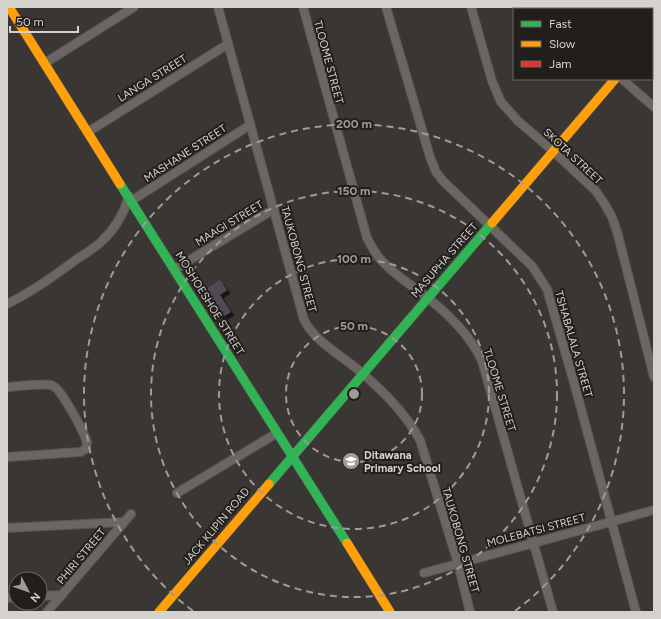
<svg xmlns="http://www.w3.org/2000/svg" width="661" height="619" font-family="Figtree,sans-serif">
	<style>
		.building { fill: #534a53; filter: url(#shadow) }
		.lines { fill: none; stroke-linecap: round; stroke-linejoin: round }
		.street-casing { stroke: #585551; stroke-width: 10 }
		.fast-casing { stroke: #585551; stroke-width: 10 }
		.slow-casing { stroke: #585551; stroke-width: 10 }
		.jam-casing { stroke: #585551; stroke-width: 10 }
		.street { stroke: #6a6664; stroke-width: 8 }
		.fast { stroke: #30b455; stroke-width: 9 }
		.slow { stroke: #ff9f0a; stroke-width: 9 }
		.jam { stroke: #e5322d; stroke-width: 9 }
		.ring { fill: none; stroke: #9f9b97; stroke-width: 2; stroke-dasharray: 7 5 }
		.labels { text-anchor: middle; stroke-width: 4; stroke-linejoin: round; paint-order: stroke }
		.street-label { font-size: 11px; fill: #d5d1cd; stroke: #221e1b }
		.poi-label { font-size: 11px; font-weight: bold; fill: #d5d1cd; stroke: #221e1b; text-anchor: start }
		.centre { fill: #9f9b97; stroke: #221e1b; stroke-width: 2 }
		.ring-label { font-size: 12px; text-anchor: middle; font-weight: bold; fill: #9f9b97; stroke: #221e1b; stroke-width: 4; stroke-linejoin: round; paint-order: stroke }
	</style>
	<defs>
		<filter id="shadow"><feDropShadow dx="3.5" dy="3.5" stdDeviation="0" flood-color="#0009"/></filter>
	</defs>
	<rect width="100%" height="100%" fill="#3a3633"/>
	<path class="building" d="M220,280L227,290L220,295L231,312L221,318L204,290Z"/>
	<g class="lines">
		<defs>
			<g id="street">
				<path d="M218,7L304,320C316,343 343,356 362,373C385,393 405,413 420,440L458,563L470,612"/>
				<path d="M303,7L367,238C372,247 376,256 384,263C397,277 413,286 428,298C450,316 470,335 482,361L553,612"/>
				<path d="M386,7L430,157L436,172L443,181L532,266L547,289L573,379L636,612"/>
				<path d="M471,7L492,81L501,102L518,121L553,151L595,190L604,203L612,217L618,235L654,377"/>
				<path d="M554,7L555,9"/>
				<path d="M45,63L134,7"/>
				<path d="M622,79L654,107"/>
				<path d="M88,132L228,44"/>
				<path d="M131,201L250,125"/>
				<path d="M175,269L274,209"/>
				<path d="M7,304C32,292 55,275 77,259C86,253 95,248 102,241C115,229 124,213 129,196"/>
				<path d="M7,387C19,386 40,383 51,385C61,387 83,431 87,442L86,449L80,452L7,457"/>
				<path d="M177,493L277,433"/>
				<path d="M7,528L124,522"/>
				<path d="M424,573L654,510"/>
				<path d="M40,596L62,595"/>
				<path d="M7,598L16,597"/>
				<path d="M47,612L131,514"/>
			</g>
			<g id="fast">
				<path d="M120,184L347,543"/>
				<path d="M269,484L492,223"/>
			</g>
			<g id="slow">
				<path d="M9,7L120,184"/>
				<path d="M492,223L615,79"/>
				<path d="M347,543L390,612"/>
				<path d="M159,612L269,484"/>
			</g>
			<path id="jam" d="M652,36L654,34"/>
		</defs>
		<use href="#street" class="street-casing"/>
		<use href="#fast" class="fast-casing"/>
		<use href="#slow" class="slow-casing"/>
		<use href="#jam" class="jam-casing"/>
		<use href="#street" class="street"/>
		<use href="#fast" class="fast"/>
		<use href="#slow" class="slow"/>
		<use href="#jam" class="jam"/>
	</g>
	<g class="ring">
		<circle cx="354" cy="394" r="68"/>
		<circle cx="354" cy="394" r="135"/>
		<circle cx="354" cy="394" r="203"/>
		<path d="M193 611A270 270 0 1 1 515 611"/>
	</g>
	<defs>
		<symbol id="school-disc" viewBox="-11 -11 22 22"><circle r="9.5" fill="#9f9b97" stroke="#221e1b"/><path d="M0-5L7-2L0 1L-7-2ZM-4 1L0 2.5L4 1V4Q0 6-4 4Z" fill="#fff"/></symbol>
	</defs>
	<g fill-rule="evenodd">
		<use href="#school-disc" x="341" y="451" width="20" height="20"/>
	</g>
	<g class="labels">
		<g class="street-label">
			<text transform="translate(329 62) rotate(75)" y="4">TLOOME STREET</text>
			<text transform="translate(152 78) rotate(-32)" y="4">LANGA STREET</text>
			<text transform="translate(185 153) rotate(-33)" y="4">MASHANE STREET</text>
			<text transform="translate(573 156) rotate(43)" y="4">SKOTA STREET</text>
			<text transform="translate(229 223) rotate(-31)" y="4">MAAGI STREET</text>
			<text transform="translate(299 259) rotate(75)" y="4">TAUKOBONG STREET</text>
			<text transform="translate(444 260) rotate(-49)" y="4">MASUPHA STREET</text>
			<text transform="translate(210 303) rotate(58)" y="4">MOSHOESHOE STREET</text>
			<text transform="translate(574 344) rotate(74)" y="4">TSHABALALA STREET</text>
			<text transform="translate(500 390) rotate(73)" y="4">TLOOME STREET</text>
			<text transform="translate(216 526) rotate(-50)" y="4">JACK KLIPIN ROAD</text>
			<text transform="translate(536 530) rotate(-15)" y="4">MOLEBATSI STREET</text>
			<text transform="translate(461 540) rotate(74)" y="4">TAUKOBONG STREET</text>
			<text transform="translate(81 556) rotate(-50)" y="4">PHIRI STREET</text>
		</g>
		<g class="poi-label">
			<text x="364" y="459">Ditawana<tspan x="364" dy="13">Primary School</tspan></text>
		</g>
	</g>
	<circle cx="354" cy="394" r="6" class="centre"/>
	<g class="ring-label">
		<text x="354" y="128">200 m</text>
		<text x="354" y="195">150 m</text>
		<text x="354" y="263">100 m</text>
		<text x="354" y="330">50 m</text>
	</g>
	<rect width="661" height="619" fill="none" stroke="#d5d1cd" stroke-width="16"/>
	<rect x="513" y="8" width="140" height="72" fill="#221e1b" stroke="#6a6662"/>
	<rect x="521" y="21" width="20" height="6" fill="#30b455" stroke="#6a6662"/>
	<text x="549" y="28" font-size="12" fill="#d5d1cd">Fast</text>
	<rect x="521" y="41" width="20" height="6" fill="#ff9f0a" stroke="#6a6662"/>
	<text x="549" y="48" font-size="12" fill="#d5d1cd">Slow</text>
	<rect x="521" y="61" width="20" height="6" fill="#e5322d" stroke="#6a6662"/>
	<text x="549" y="68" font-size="12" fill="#d5d1cd">Jam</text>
	<g transform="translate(28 591) rotate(131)"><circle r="19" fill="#221e1b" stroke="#6a6662"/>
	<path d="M0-3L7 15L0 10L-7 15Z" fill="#9f9b97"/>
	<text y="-6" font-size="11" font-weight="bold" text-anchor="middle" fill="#d5d1cd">N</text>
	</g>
	<path d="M10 26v6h68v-6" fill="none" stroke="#d5d1cd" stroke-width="2"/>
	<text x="16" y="26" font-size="12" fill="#d5d1cd" stroke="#221e1b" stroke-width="3" paint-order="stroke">50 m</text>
</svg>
